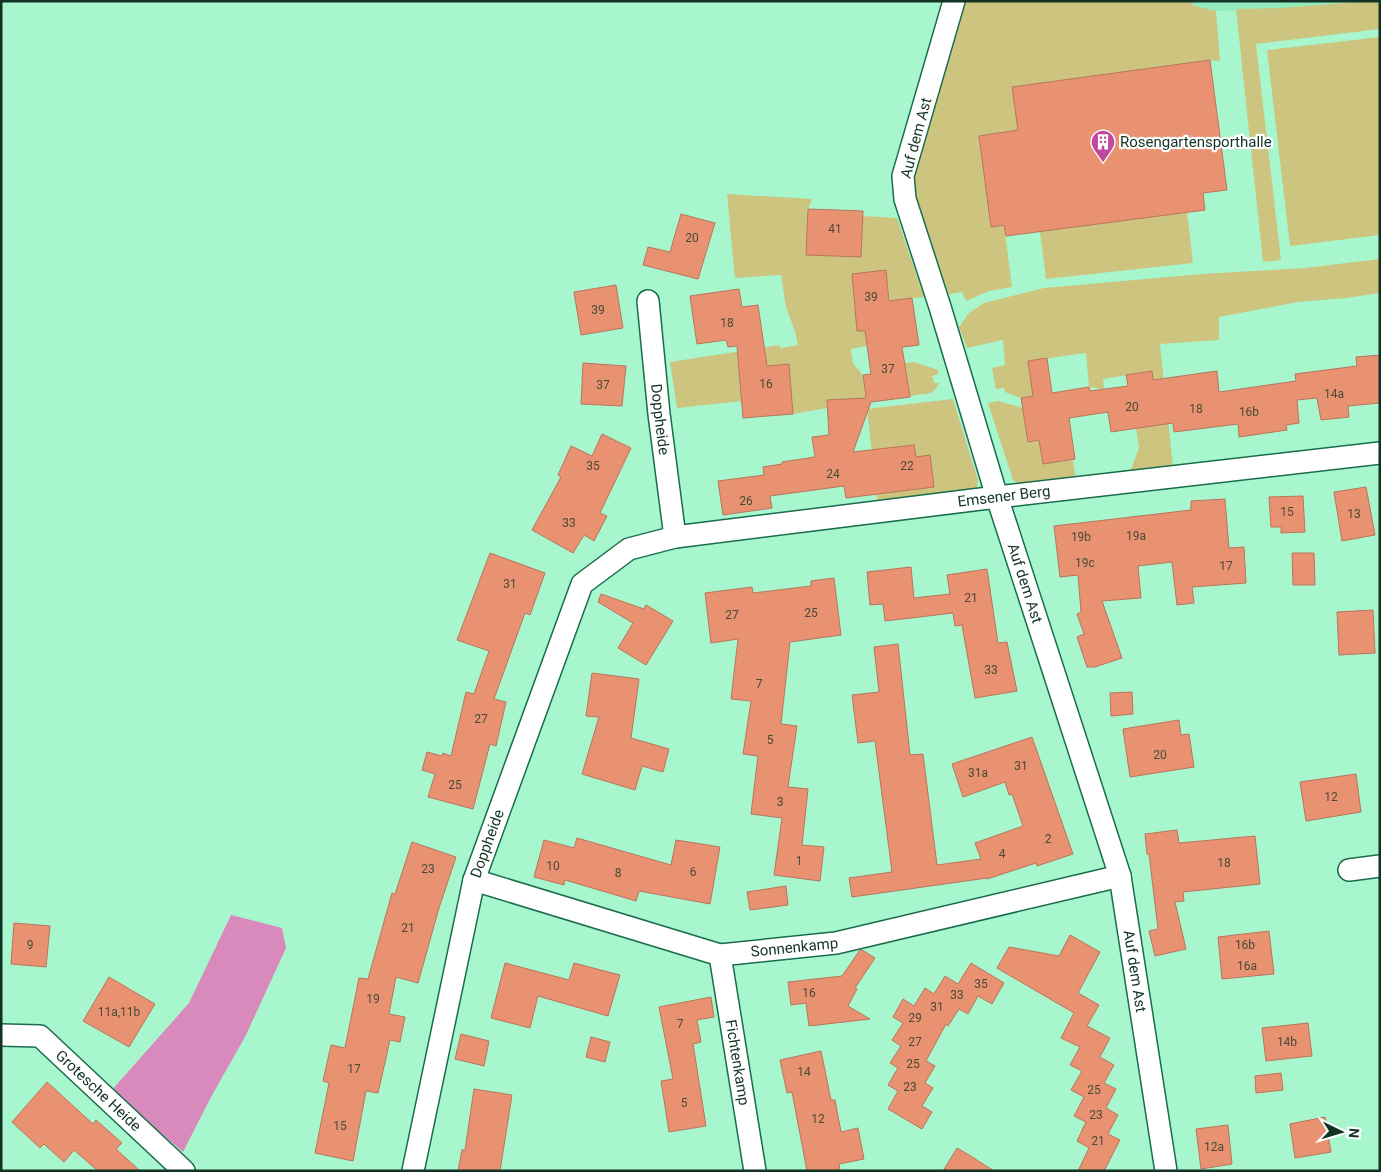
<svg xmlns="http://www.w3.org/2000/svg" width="1381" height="1172" font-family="Roboto,sans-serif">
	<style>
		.built { fill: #94eabf }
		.green { fill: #cdc47f }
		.water { fill: #d98abc }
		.building { fill: #e99271; stroke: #b9755b }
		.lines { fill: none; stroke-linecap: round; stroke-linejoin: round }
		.minor-casing { stroke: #1a6d4b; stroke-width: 24 }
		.minor { stroke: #fff; stroke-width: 21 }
		.labels { text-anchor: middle; stroke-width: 4.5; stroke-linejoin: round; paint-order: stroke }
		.number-label { font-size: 12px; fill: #484b38 }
		.street-label { font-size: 15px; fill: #133325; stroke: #fff }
		.poi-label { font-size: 15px; fill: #133325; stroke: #fff; text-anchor: start }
	</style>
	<rect width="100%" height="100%" fill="#a7f6ce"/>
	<path class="built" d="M1177,1H1380V2L1322,8L1216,11Z"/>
	<g class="green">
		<path d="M963,1H1193L1192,5L1216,11L1220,61L1210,60L1012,87L1018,130L979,136L991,227L1004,225L1012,287L989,291L966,301L962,292L949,294L916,204L913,184V164Z"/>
		<path d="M1369,1H1380V29L1256,44L1281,260L1263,262L1236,9L1281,8Z"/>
		<path d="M1380,37V235L1290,246L1267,50Z"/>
		<path d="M727,194L812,199L808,209L806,255L861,257L863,216L897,218L924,297L890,301L886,270L852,274L857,331L884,329L886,342L851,349L853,363L862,374L866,404L827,400V408L793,414L789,364L739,368L742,401L677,408L670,362L780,345V348L798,345L795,331L786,307L781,275L735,278Z"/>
		<path d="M1187,212L1193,263L1046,279L1040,232Z"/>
		<path d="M1380,259V293L1346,298L1298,302L1219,317V340L1160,344L1173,467L1130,472L1139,448L1136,428L1160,424L1152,371L1103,379L1104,389L1089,387L1086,353L1028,361L1034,396L1021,398L1005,392L1004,388L996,389L992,368L1005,365L1003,340L967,348L959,327L969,313L984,303L1044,288L1202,274L1305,268Z"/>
		<path d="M914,362L938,370V374L932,376L934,383H939C932,399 922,391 910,397L905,363Z"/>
		<path d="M953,399L978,480L976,491L878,506L867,409Z"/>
		<path d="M998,401L1023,408L1028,441L1039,440L1043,464L1073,460L1076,480L1020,485L1013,480L988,403Z"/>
	</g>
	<path class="water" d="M231,915L282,928L286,948L245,1037L211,1097L183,1152L111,1091L189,1003Z"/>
	<g class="building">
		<path d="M1210,60L1227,190L1203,193L1205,210L1006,236L1004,225L991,227L979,136L1018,130L1012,87Z"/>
		<path d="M808,209L863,211L861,257L806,255Z"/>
		<path d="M681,214L715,223L698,279L643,265L648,247L670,252Z"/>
		<path d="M886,270L889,301L912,298L919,345L902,347L910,397L871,402L853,452L914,445L916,457L930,455L934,487L846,498L844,486L770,496L772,508L723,515L718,481L764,475L763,467L782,464V462L815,457L812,437L829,435L827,400L866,398L863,375L871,374L865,331H857L852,274Z"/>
		<path d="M616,285L623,328L581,335L574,292Z"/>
		<path d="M739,289L742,307L758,305L767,366L789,364L793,414L743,418L737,346L728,347L726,340L697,344L690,296Z"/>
		<path d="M1380,355V403L1348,406L1349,417L1321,420L1317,398L1297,400L1299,423L1286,425L1287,430L1239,437L1238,424L1174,432L1173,423L1111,432L1108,412L1069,418L1075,459L1043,464L1039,440L1028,442L1021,398L1033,396L1028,361L1047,358L1052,393L1089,387L1090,391L1128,386L1126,375L1152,371L1153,380L1217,371L1219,392L1296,381L1295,374L1357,366L1356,357Z"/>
		<path d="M583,363L626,366L622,406L581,404Z"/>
		<path d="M602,434L631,448L600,513L607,516L594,541L584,535L573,553L532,530L561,477L558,475L571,446L592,456Z"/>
		<path d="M1366,487L1375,535L1342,541L1334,492Z"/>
		<path d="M1303,496L1305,532L1281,533V527H1271L1269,497Z"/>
		<path d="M1225,499L1229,548L1244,547L1246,583L1192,587L1194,603L1177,605L1172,562L1138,566L1141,598L1102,601L1122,658L1095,667H1087L1077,637L1084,634L1077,614L1081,612L1078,575L1060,577L1054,526L1191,510V501Z"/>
		<path d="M490,553L545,573L530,615L525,613L494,699L506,702L496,746L490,744L473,809L428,797L435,774L422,770L427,752L442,756L443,753L451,756L466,692L474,694L489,651L457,640Z"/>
		<path d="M1292,553H1314L1315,585H1293Z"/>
		<path d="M911,567L914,598L950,594L947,575L987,569L998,643L1007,642L1017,691L975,698L962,625L955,626L953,613L885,621L883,604L870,605L867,572Z"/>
		<path d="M834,578L841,635L790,642L781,724L797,726L788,787L808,789L802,845L824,847L820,881L774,875L782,818L751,814L758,756L743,754L751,701L731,699L738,639L711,643L705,593L752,587L753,593L811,586V581Z"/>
		<path d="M601,594L644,609L646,605L673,621L646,665L618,648L633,623L598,602Z"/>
		<path d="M1373,610L1375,653L1339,655L1337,612Z"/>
		<path d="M898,644L910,755L923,754L937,865L981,859L975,843L1023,826L1012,794L1009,795L1005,782L963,797L952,764L1032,737L1073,854L1037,866L1036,863L987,879V878L852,897L849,878L892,872L875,741L858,743L852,695L879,692L874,647Z"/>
		<path d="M592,673L639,679L631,738L669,749L663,772L642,766L635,790L582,774L599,717L586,716Z"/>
		<path d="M1132,692L1133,714L1111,716L1110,693Z"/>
		<path d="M1179,720L1181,735L1189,734L1194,767L1130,777L1123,729Z"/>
		<path d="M1356,774L1361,812L1306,821L1300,782Z"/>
		<path d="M1177,830L1179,843L1255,836L1260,884L1183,892L1184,901L1175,902L1186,949L1155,956L1149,931L1158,929L1149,854H1147L1145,834Z"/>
		<path d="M577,838L671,865L676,840L720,847L710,904L639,891L636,901L565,880L564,885L534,877L544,840L574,848Z"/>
		<path d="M412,842L456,857L439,908L418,983L396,977L389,1014L405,1017L400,1042L390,1040L378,1093L366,1091L353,1161L315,1153L329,1083L323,1081L331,1045L345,1048L359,978L368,979L392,893L395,894Z"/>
		<path d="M786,886L788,905L750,910L747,892Z"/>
		<path d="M14,923L50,926L46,967L11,964Z"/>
		<path d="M1269,931L1274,974L1222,979L1218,937Z"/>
		<path d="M1070,935L1100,952L1078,993L1099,1005L1087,1026L1110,1038L1100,1057L1114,1065L1104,1083L1116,1089L1106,1108L1118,1115L1108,1134L1120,1140L1104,1171H1078L1089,1148L1077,1141L1086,1122L1074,1116L1084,1097L1071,1090L1082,1071L1070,1065L1080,1047L1061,1038L1074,1013L997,968L1009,947L1059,956Z"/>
		<path d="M860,950H862L875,958L855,988L857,989L848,1006L870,1019L809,1026L806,1003L791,1005L788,982L842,976Z"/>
		<path d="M505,963L569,980L574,963L620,975L608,1016L538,996L530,1028L491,1018Z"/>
		<path d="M971,963L1004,983L992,1004L978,996L968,1014L959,1009L948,1026L946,1024L926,1061L935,1066L925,1083L933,1088L922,1106L932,1112L922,1129L888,1109L898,1091L888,1085L898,1068L890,1063L901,1046L892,1040L903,1023L893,1017L903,999L914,1006L925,988L934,994L945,976L958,984Z"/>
		<path d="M109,977L155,1004L129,1047L83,1021Z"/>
		<path d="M711,997L714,1017L697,1020L701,1042L693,1044L706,1126L669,1132L661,1081L673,1079L659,1007Z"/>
		<path d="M1308,1023L1312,1056L1266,1061L1262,1028Z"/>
		<path d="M461,1034L489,1041L484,1066L455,1059Z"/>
		<path d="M591,1037L610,1042L605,1062L586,1057Z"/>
		<path d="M821,1051L831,1100H835L841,1132L858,1128L864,1159L839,1164L840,1171H807L792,1092L787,1093L780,1060Z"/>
		<path d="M1281,1073L1283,1090L1256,1093L1255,1076Z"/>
		<path d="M47,1082L93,1124L96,1120L122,1143L116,1149L140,1171H98L74,1150L64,1162L44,1144L40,1148L12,1122Z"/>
		<path d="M474,1089L512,1095L500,1171H458L462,1150H465Z"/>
		<path d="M1325,1117L1331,1152L1295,1158L1290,1124Z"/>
		<path d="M1228,1125L1232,1164L1201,1169L1196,1129Z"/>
		<path d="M957,1148L969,1155L994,1171H943Z"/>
	</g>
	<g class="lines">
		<defs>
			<g id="minor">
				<path id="s1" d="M954,1L903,176L905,199L940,307L997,497L1120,876L1166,1171"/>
				<path id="s2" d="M648,301L659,414L675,537"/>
				<path d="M1349,870L1380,866"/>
				<path id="s3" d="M474,880L720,955L836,943L1120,876"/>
				<path id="s4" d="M720,955L755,1171"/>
				<path id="s5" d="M1,1035L40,1036L184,1171"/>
				<path id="s6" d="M413,1171L474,880L582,584L629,549L675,537L997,497L1380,453"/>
			</g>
		</defs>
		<use href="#minor" class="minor-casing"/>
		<use href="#minor" class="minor"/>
	</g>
	<defs>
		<symbol id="building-pin" viewBox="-11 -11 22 30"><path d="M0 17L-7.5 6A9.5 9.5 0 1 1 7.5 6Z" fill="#c1489c" stroke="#fff"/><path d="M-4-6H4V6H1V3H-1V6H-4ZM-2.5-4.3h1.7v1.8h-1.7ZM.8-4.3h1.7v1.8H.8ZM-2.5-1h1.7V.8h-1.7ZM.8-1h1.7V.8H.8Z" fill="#fff"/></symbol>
	</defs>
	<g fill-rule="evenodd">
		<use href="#building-pin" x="1089" y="128" width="28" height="38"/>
	</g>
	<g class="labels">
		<g class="number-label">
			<text x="835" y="233">41</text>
			<text x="692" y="242">20</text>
			<text x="871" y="301">39</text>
			<text x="598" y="314">39</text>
			<text x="727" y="327">18</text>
			<text x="888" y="373">37</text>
			<text x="766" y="388">16</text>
			<text x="603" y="389">37</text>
			<text x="1334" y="398">14a</text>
			<text x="1132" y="411">20</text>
			<text x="1196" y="413">18</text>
			<text x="1249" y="416">16b</text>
			<text x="593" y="470">35</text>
			<text x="907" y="470">22</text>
			<text x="833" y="478">24</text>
			<text x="746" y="505">26</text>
			<text x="1287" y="516">15</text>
			<text x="1354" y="518">13</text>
			<text x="569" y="527">33</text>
			<text x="1136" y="540">19a</text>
			<text x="1081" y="541">19b</text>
			<text x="1085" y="567">19c</text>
			<text x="1226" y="570">17</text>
			<text x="510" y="588">31</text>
			<text x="971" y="602">21</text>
			<text x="811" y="617">25</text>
			<text x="732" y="619">27</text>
			<text x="991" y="674">33</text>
			<text x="759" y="688">7</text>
			<text x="481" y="723">27</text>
			<text x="770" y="744">5</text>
			<text x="1160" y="759">20</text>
			<text x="1021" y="770">31</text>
			<text x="978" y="777">31a</text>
			<text x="455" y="789">25</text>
			<text x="1331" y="801">12</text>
			<text x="780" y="806">3</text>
			<text x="1048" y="843">2</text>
			<text x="1002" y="858">4</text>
			<text x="799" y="865">1</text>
			<text x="1224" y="867">18</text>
			<text x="553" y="870">10</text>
			<text x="428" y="873">23</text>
			<text x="693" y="876">6</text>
			<text x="618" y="877">8</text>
			<text x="408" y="932">21</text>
			<text x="30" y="949">9</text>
			<text x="1245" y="949">16b</text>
			<text x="1247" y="970">16a</text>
			<text x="981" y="988">35</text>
			<text x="809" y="997">16</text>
			<text x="957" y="999">33</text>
			<text x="373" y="1003">19</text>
			<text x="937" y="1011">31</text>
			<text x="119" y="1016">11a,11b</text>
			<text x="915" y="1022">29</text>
			<text x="680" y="1028">7</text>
			<text x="915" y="1046">27</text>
			<text x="1287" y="1046">14b</text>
			<text x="913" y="1068">25</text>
			<text x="354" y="1073">17</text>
			<text x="804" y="1076">14</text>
			<text x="910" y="1091">23</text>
			<text x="1094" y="1094">25</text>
			<text x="684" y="1107">5</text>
			<text x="1096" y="1119">23</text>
			<text x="818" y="1123">12</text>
			<text x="340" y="1130">15</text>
			<text x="1098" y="1145">21</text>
			<text x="1214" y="1151">12a</text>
		</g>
		<g class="street-label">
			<text transform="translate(916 138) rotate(-75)" y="5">Auf dem Ast</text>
			<text dy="5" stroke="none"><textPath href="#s2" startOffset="119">Doppheide</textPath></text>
			<text dy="5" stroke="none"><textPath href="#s6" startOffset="1050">Emsener Berg</textPath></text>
			<text dy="5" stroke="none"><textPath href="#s1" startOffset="608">Auf dem Ast</textPath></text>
			<text dy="5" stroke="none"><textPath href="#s6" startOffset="336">Doppheide</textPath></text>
			<text dy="5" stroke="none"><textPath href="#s3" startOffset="332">Sonnenkamp</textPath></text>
			<text dy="5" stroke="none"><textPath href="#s1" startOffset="1012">Auf dem Ast</textPath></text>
			<text dy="5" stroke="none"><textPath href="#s4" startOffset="109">Fichtenkamp</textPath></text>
			<text dy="5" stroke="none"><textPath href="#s5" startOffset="119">Grotesche Heide</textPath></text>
		</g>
		<g class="poi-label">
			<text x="1120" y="147">Rosengartensporthalle</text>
		</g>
	</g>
	<rect width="1381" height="1172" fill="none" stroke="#133325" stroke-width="5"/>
	<g transform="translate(1341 1132) rotate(95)" stroke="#ffffff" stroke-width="4" paint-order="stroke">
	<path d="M0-4L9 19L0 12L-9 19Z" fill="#133325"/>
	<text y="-8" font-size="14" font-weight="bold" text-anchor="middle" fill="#133325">N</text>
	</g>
</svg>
